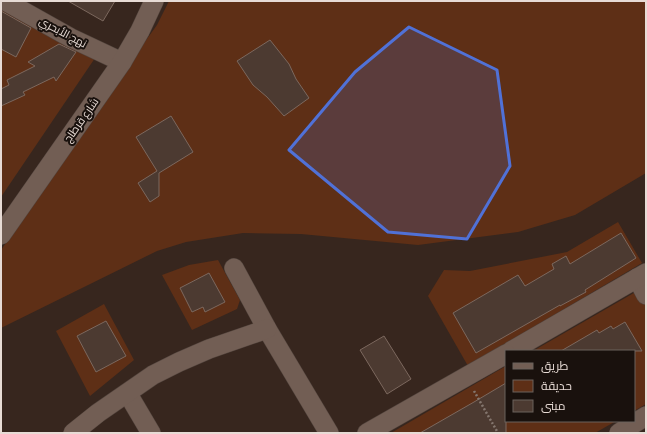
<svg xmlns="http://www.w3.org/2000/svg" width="647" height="434" font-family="Barlow,Cairo,sans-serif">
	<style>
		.green { fill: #5e2f16 }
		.building { fill: #4c3a31; stroke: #7c685e }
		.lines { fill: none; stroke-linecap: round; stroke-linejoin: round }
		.minor-casing { stroke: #52443d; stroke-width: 20 }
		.path { stroke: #84766e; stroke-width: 2.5; stroke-dasharray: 2 2; stroke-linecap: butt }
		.minor { stroke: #725e54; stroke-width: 19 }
		.marked { fill: #5071d7; fill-opacity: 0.2; stroke: #5071d7; stroke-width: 3; stroke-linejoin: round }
		.labels { text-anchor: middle; stroke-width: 4; stroke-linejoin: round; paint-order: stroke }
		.street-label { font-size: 11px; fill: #e7dbd5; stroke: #19110d }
	</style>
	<rect width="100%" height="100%" fill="#37261e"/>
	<g class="green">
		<path d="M169,1H646V173L575,215L518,232L418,245L301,234L243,233L186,242L157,251L1,328V250L136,54L157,25Z"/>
		<path d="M1,2L95,58L1,197Z"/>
		<path d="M618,222L642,263L468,366L428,296L444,270L470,271L567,252Z"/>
		<path d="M218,260L240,300L237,309L192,330L162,275L189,265Z"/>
		<path d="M646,286V404L634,411V351H533Z"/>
		<path d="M104,304L134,360L90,396L56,331Z"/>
		<path d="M506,366V421H616L595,433H391Z"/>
	</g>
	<g class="building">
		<path d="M68,1H115L103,21Z"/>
		<path d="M1,11L31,28L16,57L1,49Z"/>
		<path d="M270,40L289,64L296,79L309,98L284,116L267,97L253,85L237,61Z"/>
		<path d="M59,44L76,52L56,81L54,77L23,92L25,95L1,106V89L9,85L7,80L35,66L28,62Z"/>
		<path d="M171,116L193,152L159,173V196L150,202L138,183L157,171L136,137Z"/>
		<path d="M621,233L636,258L585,290L586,292L560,306V305L476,353L453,313L518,275L525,286L554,269L552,264L566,256L570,264Z"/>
		<path d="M209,273L225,302L205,312L203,307L192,312L180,288Z"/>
		<path d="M106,321L126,356L96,372L77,336Z"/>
		<path d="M625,322L642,351H561L597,330L599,333L611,326L613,329Z"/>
		<path d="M384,336L411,379L387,394L360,350Z"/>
		<path d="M506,383V433H420L474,402Z"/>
	</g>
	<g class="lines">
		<defs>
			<g id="minor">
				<path d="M5,1L71,38L122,62"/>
				<path d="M1,235L122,62L140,31L154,1"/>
				<path d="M234,268L267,329L329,433"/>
				<path d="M637,278L646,295"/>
				<path d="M511,351L646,273"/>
				<path d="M128,394L151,433"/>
				<path d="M73,433L98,413L153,375L179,362L209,349L267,329"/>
				<path d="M367,433L506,354"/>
				<path d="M619,433L646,416"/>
			</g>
		</defs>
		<use href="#minor" class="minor-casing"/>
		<g class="path">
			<path d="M645,345H646"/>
			<path d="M474,391L498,433"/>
		</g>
		<use href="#minor" class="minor"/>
	</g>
	<path class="marked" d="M409,27L497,70L510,166L467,239L388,232L289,150L355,72Z"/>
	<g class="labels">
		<g class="street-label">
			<text transform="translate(63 32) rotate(28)" y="4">نهج الأبحري</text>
			<text transform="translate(81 120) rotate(-55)" y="4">شارع قرطاج</text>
		</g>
	</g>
	<rect width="647" height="434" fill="none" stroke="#e7dbd5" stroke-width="4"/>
	<rect x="505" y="350" width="130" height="72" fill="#19110d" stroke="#6b625d"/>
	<rect x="513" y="363" width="20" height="6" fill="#725e54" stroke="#6b625d"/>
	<text x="541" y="370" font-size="12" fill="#e7dbd5">طريق</text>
	<rect x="513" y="380" width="20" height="12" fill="#5e2f16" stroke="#6b625d"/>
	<text x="541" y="390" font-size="12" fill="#e7dbd5">حديقة</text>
	<rect x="513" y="400" width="20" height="12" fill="#4c3a31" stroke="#6b625d"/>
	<text x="541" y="410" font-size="12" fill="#e7dbd5">مبنى</text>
</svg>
